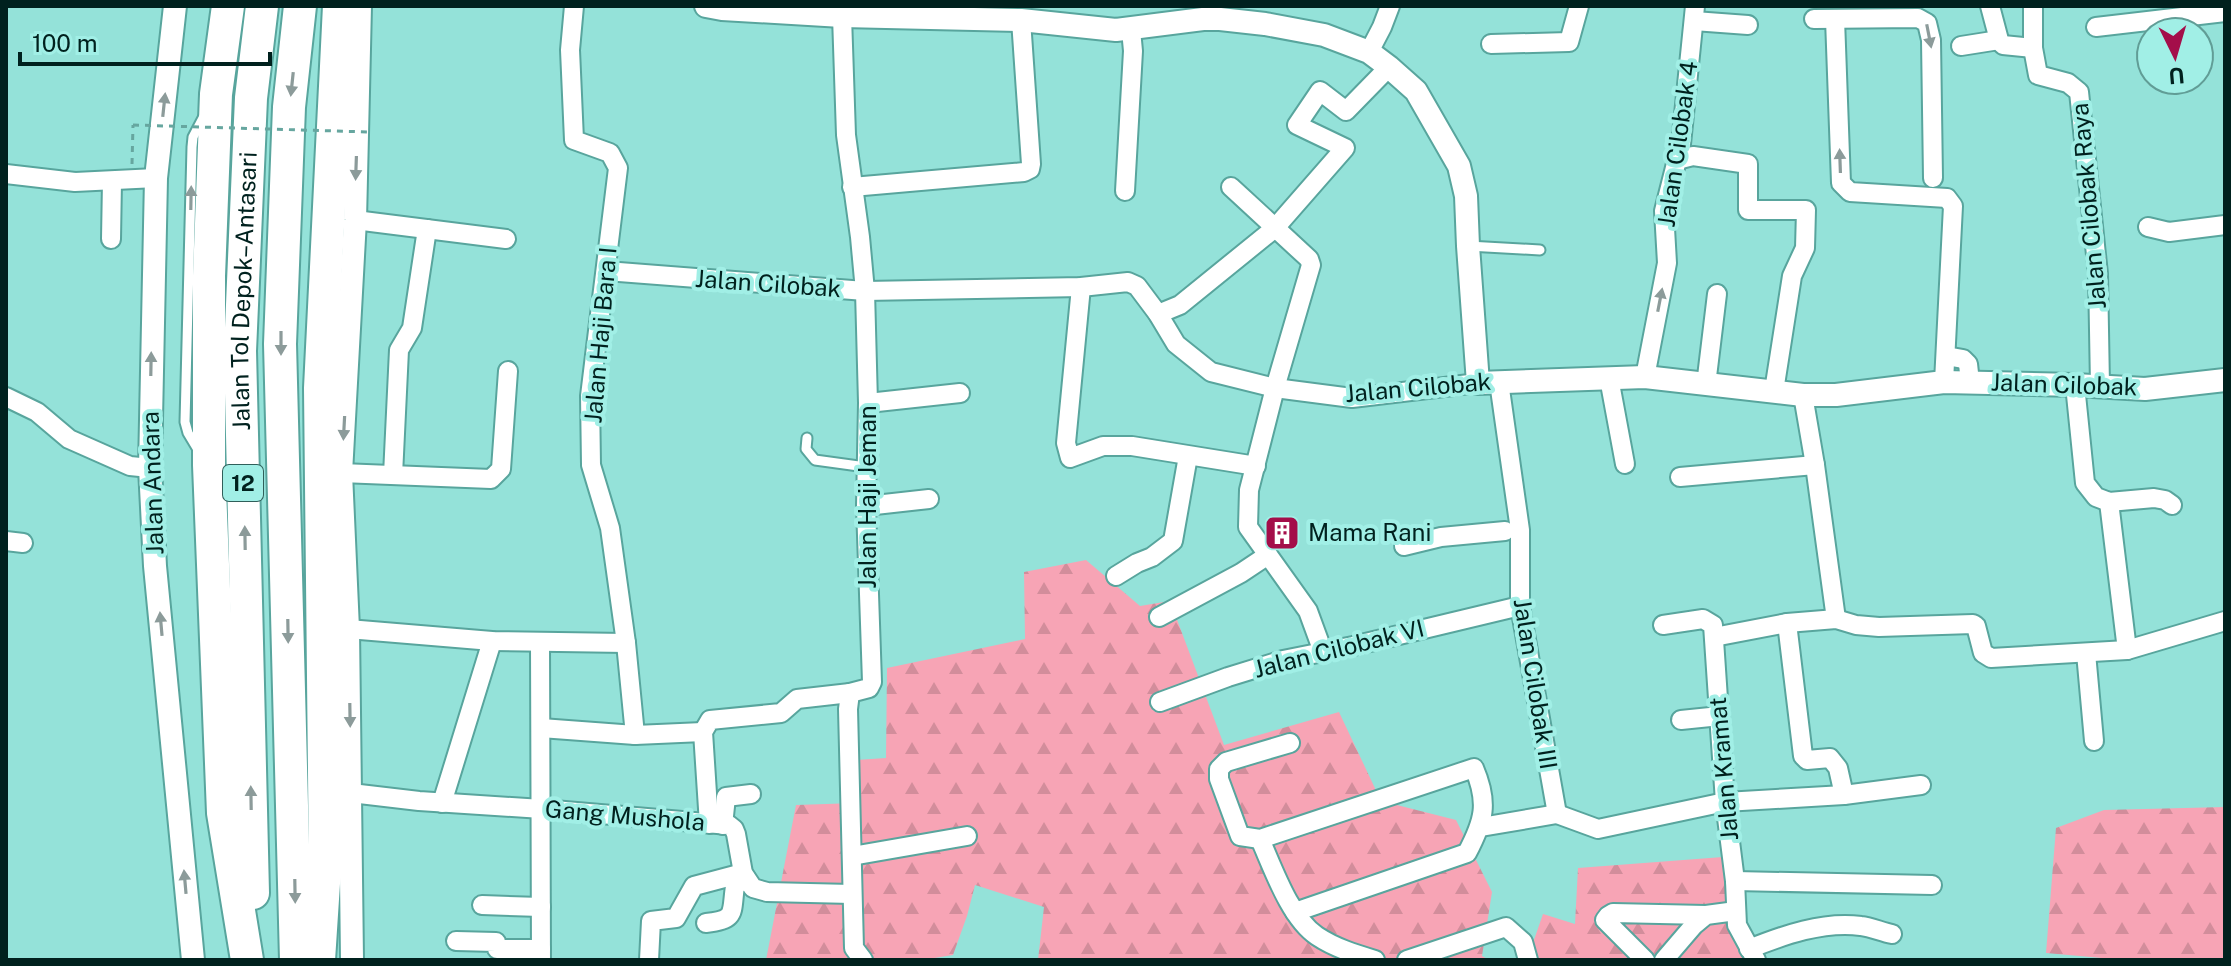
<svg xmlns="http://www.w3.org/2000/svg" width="2231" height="966" font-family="'Public Sans',sans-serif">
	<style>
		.forest { fill: url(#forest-firs) }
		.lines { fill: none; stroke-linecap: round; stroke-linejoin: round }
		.service-casing { stroke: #58a59d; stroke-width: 13 }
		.minor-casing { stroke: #58a59d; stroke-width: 22 }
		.tertiary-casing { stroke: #58a59d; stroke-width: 26 }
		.motorway-casing { stroke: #58a59d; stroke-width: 36 }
		.path { stroke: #66a69f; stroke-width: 3; stroke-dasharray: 6 6; stroke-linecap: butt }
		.service { stroke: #fff; stroke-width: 9 }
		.minor { stroke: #fff; stroke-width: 18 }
		.tertiary { stroke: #fff; stroke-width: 22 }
		.motorway { stroke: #fff; stroke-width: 32 }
		.path-bridge { stroke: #66a69f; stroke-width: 3; stroke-dasharray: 6 6; stroke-linecap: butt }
		.oneway { fill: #8c9b9a }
		.labels { text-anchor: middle; stroke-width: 8; stroke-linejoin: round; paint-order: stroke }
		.shield { fill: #a1efe6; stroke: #305f5a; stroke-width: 2 }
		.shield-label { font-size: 22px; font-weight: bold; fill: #00211e }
		.street-label { font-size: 24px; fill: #00211e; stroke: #a1efe6 }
		.poi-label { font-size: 24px; fill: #00211e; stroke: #a1efe6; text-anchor: start }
	</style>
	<defs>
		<pattern id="forest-firs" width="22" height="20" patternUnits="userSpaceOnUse" patternTransform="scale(2)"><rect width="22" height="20" fill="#f7a4b5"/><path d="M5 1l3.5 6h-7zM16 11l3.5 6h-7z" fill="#d28d9b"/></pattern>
	</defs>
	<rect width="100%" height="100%" fill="#94e2d9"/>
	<g class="forest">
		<path d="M1086,560L1140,606L1170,601L1224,745L1339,712L1381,801L1456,820L1492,892L1482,956L1489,960H1038L1044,907L975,885L967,916L953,955L922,960H766L796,805L856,803V760L886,758L887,668L1025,639L1024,572Z"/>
		<path d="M2225,807V960H2124L2046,953L2056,828L2104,810Z"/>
		<path d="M1736,856L1744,932L1758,960H1527L1543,914L1575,924L1578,868Z"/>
	</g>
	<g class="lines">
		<defs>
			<g id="service">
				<path d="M1468,246L1540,250"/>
				<path d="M807,438L806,449L815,460L866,467"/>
				<path d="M200,453L188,433L185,422L192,147L193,137L203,118"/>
			</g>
			<g id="minor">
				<path d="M574,6L570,50L574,140L610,153L618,168L590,396L591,465L610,528L626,643L635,735"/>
				<path d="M1990,6L1999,40L2003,45L2033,48"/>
				<path d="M2033,6V48L2038,75L2068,83L2079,92L2098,274L2100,386"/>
				<path d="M842,16L846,135L860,237L865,291L868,403L866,506L872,682L869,688L850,693L848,709L854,948L863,960"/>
				<path d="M1814,19L1918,18L1927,23L1931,40L1933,178"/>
				<path d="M1835,19L1841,183L1850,192L1947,198L1953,206L1944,382"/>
				<path d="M1694,21L1748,25"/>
				<path d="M2096,27L2225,12"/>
				<path d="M1491,44L1569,42L1579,6"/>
				<path d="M1961,46L1999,40"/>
				<path d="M1369,52L1382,27L1390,6"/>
				<path d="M1677,160L1693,156L1748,164V210H1806L1805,248L1792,276L1774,391"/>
				<path d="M6,174L75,182L156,178"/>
				<path d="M852,187L1024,172L1030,169L1031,164L1021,20"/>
				<path d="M1231,187L1309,259L1311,265L1275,388L1249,490L1248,527L1308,611L1323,652"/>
				<path d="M1125,191L1133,51L1131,30"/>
				<path d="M355,220L506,239"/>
				<path d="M2148,227L2169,232L2225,225"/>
				<path d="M111,239L112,181"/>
				<path d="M606,271L865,291L1081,287L1128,282L1137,286L1158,314L1176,344L1211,372L1275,388L1352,398L1478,383"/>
				<path d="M1081,287L1066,443L1070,458L1103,446H1132L1256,466"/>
				<path d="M1158,314L1180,305L1275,228L1345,148L1297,125L1320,91L1346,111L1389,67"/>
				<path d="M1946,356L1963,359L1968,364L1970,382"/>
				<path d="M1645,377L1667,263L1664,211L1681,144L1695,6"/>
				<path d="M1609,378L1625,464"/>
				<path d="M1499,382L1520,530V606L1557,814"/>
				<path d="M1706,385L1717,294"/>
				<path d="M2075,385L2085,483L2096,497L2109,502L2154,498L2165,500L2172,505"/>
				<path d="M1803,395L1815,465L1836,619"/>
				<path d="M6,397L37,412L69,439L130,466L150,468"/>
				<path d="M868,403L960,393"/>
				<path d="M341,473L491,479L501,469L508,371"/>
				<path d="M393,475L399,350L412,328L427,229"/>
				<path d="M1680,477L1815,465"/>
				<path d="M2109,502L2127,650"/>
				<path d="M866,506L929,499"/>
				<path d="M6,541L23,543"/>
				<path d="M1404,546L1441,537L1505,531"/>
				<path d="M1116,576L1137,563L1152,557L1173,541L1188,456"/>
				<path d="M1159,617L1241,573L1268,555"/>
				<path d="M1787,623L1803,756L1807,760L1830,758L1838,768L1844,795"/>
				<path d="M1663,625L1703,619L1713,625L1725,802L1735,881L1737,925L1756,960"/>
				<path d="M348,629L492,641L626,643"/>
				<path d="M1714,637L1787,623L1836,619L1856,625L1879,627L1973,624L1976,626L1983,653L1991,658L2127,650L2225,621"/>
				<path d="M540,643L541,960"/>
				<path d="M2086,653L2094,741"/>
				<path d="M1160,702L1228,677L1283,660L1353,646L1520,606"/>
				<path d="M1681,720L1720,716"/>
				<path d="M541,728L635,735L703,732"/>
				<path d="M1290,743L1226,762L1219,769V779L1240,836L1260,839L1474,768C1489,803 1484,821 1467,853L1295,912"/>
				<path d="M351,793L419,801L542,809L729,825L734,829L736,834L743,873L753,888L767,892L852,894"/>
				<path d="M442,803L492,641"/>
				<path d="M1557,814L1598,829L1725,802L1844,795L1921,785"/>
				<path d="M709,824L703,732L710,720L781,713L797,699L850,693"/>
				<path d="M723,825L726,797L751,794"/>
				<path d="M1481,827L1557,814"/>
				<path d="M1260,839C1273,868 1290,918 1317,936C1335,948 1355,954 1375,960"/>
				<path d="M852,856L967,836"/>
				<path d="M1735,881L1932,885"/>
				<path d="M482,905L541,907"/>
				<path d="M706,923C737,920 731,913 735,886L746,878"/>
				<path d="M456,941L496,942L497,949H541"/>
				<path d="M1749,949C1784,935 1823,921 1861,926C1871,927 1882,932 1892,934"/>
				<path d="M649,960L651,921L676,918L694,886L743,873"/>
				<path d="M1407,960L1506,927L1523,942L1528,960"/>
				<path d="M1645,960L1605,920L1608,916L1613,913L1706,915"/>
				<path d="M1664,960L1694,925L1706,915L1736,911"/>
			</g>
			<g id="tertiary">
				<path d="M175,6L156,178L150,468L155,566L193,960"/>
				<path d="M706,6L722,9L842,16L1021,20L1116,30L1203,19H1220L1265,24L1324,35L1369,52L1389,67L1416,91L1459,166L1466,196L1468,246L1478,383L1645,377L1803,395H1836L1944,382L2075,385L2145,389L2225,380"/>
				<path d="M352,960L348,629L341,473L355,220L360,6"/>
			</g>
			<g id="motorway">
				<path d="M228,6L216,94L209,276V465L223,813L247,960"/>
				<path id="s1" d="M253,893L240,351L251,98L262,6"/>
				<path d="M296,960L280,344L289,107L300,6"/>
				<path d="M319,960L325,868L320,388L339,6"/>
			</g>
		</defs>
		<use href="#service" class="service-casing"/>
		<use href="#minor" class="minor-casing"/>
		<use href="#tertiary" class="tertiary-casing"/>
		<use href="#motorway" class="motorway-casing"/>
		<path class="path" d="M132,164L133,125"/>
		<use href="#service" class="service"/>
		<use href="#minor" class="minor"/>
		<use href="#tertiary" class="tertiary"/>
		<use href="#motorway" class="motorway"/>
		<path class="path-bridge" d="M133,125L369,132"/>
	</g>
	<defs><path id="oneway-solid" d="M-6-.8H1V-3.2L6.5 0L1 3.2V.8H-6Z" transform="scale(2)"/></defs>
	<g class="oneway">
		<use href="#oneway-solid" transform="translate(1929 36) rotate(79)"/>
		<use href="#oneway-solid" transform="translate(292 84) rotate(96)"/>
		<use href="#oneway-solid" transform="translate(164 105) rotate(-84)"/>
		<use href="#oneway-solid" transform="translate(1840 161) rotate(-92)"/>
		<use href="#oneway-solid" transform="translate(356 168) rotate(92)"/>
		<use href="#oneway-solid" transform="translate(191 198) rotate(-89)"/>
		<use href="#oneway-solid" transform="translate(1660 300) rotate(-79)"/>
		<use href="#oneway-solid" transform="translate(281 343) rotate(90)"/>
		<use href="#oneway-solid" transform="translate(151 364) rotate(-89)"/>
		<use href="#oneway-solid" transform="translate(344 428) rotate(93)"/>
		<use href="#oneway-solid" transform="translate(245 538) rotate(-91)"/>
		<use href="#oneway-solid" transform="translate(161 624) rotate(-95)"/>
		<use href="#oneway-solid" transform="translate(288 631) rotate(89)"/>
		<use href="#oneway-solid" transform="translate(350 715) rotate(89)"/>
		<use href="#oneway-solid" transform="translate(251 798) rotate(-91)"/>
		<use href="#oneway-solid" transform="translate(185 882) rotate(-95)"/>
		<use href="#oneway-solid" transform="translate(295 891) rotate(89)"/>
	</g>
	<defs>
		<symbol id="building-square" viewBox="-11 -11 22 22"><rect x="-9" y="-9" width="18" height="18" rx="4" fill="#a40e4a" stroke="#a1efe6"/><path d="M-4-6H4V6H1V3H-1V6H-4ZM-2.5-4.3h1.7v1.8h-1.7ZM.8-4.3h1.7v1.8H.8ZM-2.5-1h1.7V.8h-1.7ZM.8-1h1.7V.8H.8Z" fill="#fff"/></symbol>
	</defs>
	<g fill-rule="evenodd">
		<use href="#building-square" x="1262" y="513" width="40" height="40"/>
	</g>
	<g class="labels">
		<rect class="shield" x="223" y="465" width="40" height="36" rx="6"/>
		<g class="shield-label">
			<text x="243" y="491">12</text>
		</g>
		<g class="street-label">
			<text transform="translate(1678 144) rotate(-82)" y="8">Jalan Cilobak 4</text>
			<text transform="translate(2089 206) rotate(-95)" y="8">Jalan Cilobak Raya</text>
			<text transform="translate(768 284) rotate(4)" y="8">Jalan Cilobak</text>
			<text dy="8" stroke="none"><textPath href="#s1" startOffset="602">Jalan Tol Depok–Antasari</textPath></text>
			<text transform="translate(601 335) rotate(-85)" y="8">Jalan Haji Bara I</text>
			<text transform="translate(2064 385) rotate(2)" y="8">Jalan Cilobak</text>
			<text transform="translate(1418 388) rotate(-5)" y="8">Jalan Cilobak</text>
			<text transform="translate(153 483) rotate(-92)" y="8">Jalan Andara</text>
			<text transform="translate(868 497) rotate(-90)" y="8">Jalan Haji Jeman</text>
			<text transform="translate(1339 649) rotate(-14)" y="8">Jalan Cilobak VI</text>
			<text transform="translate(1535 684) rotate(81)" y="8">Jalan Cilobak III</text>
			<text transform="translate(1724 769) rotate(-95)" y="8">Jalan Kramat</text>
			<text transform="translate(625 816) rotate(5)" y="8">Gang Mushola</text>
		</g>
		<g class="poi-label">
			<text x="1308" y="541">Mama Rani</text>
		</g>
	</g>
	<rect width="2231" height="966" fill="none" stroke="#00211e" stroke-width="16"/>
	<g transform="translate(2175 56) rotate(175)"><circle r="38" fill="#a1efe6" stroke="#619d96" stroke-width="2"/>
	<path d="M0-6L14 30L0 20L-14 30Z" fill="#a40e4a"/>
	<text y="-12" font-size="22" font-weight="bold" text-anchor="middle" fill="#00211e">U</text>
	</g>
	<path d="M20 52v12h250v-12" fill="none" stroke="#00211e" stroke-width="4"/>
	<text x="32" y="52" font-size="24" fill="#00211e" stroke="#a1efe6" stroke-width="6" paint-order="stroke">100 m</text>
</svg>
